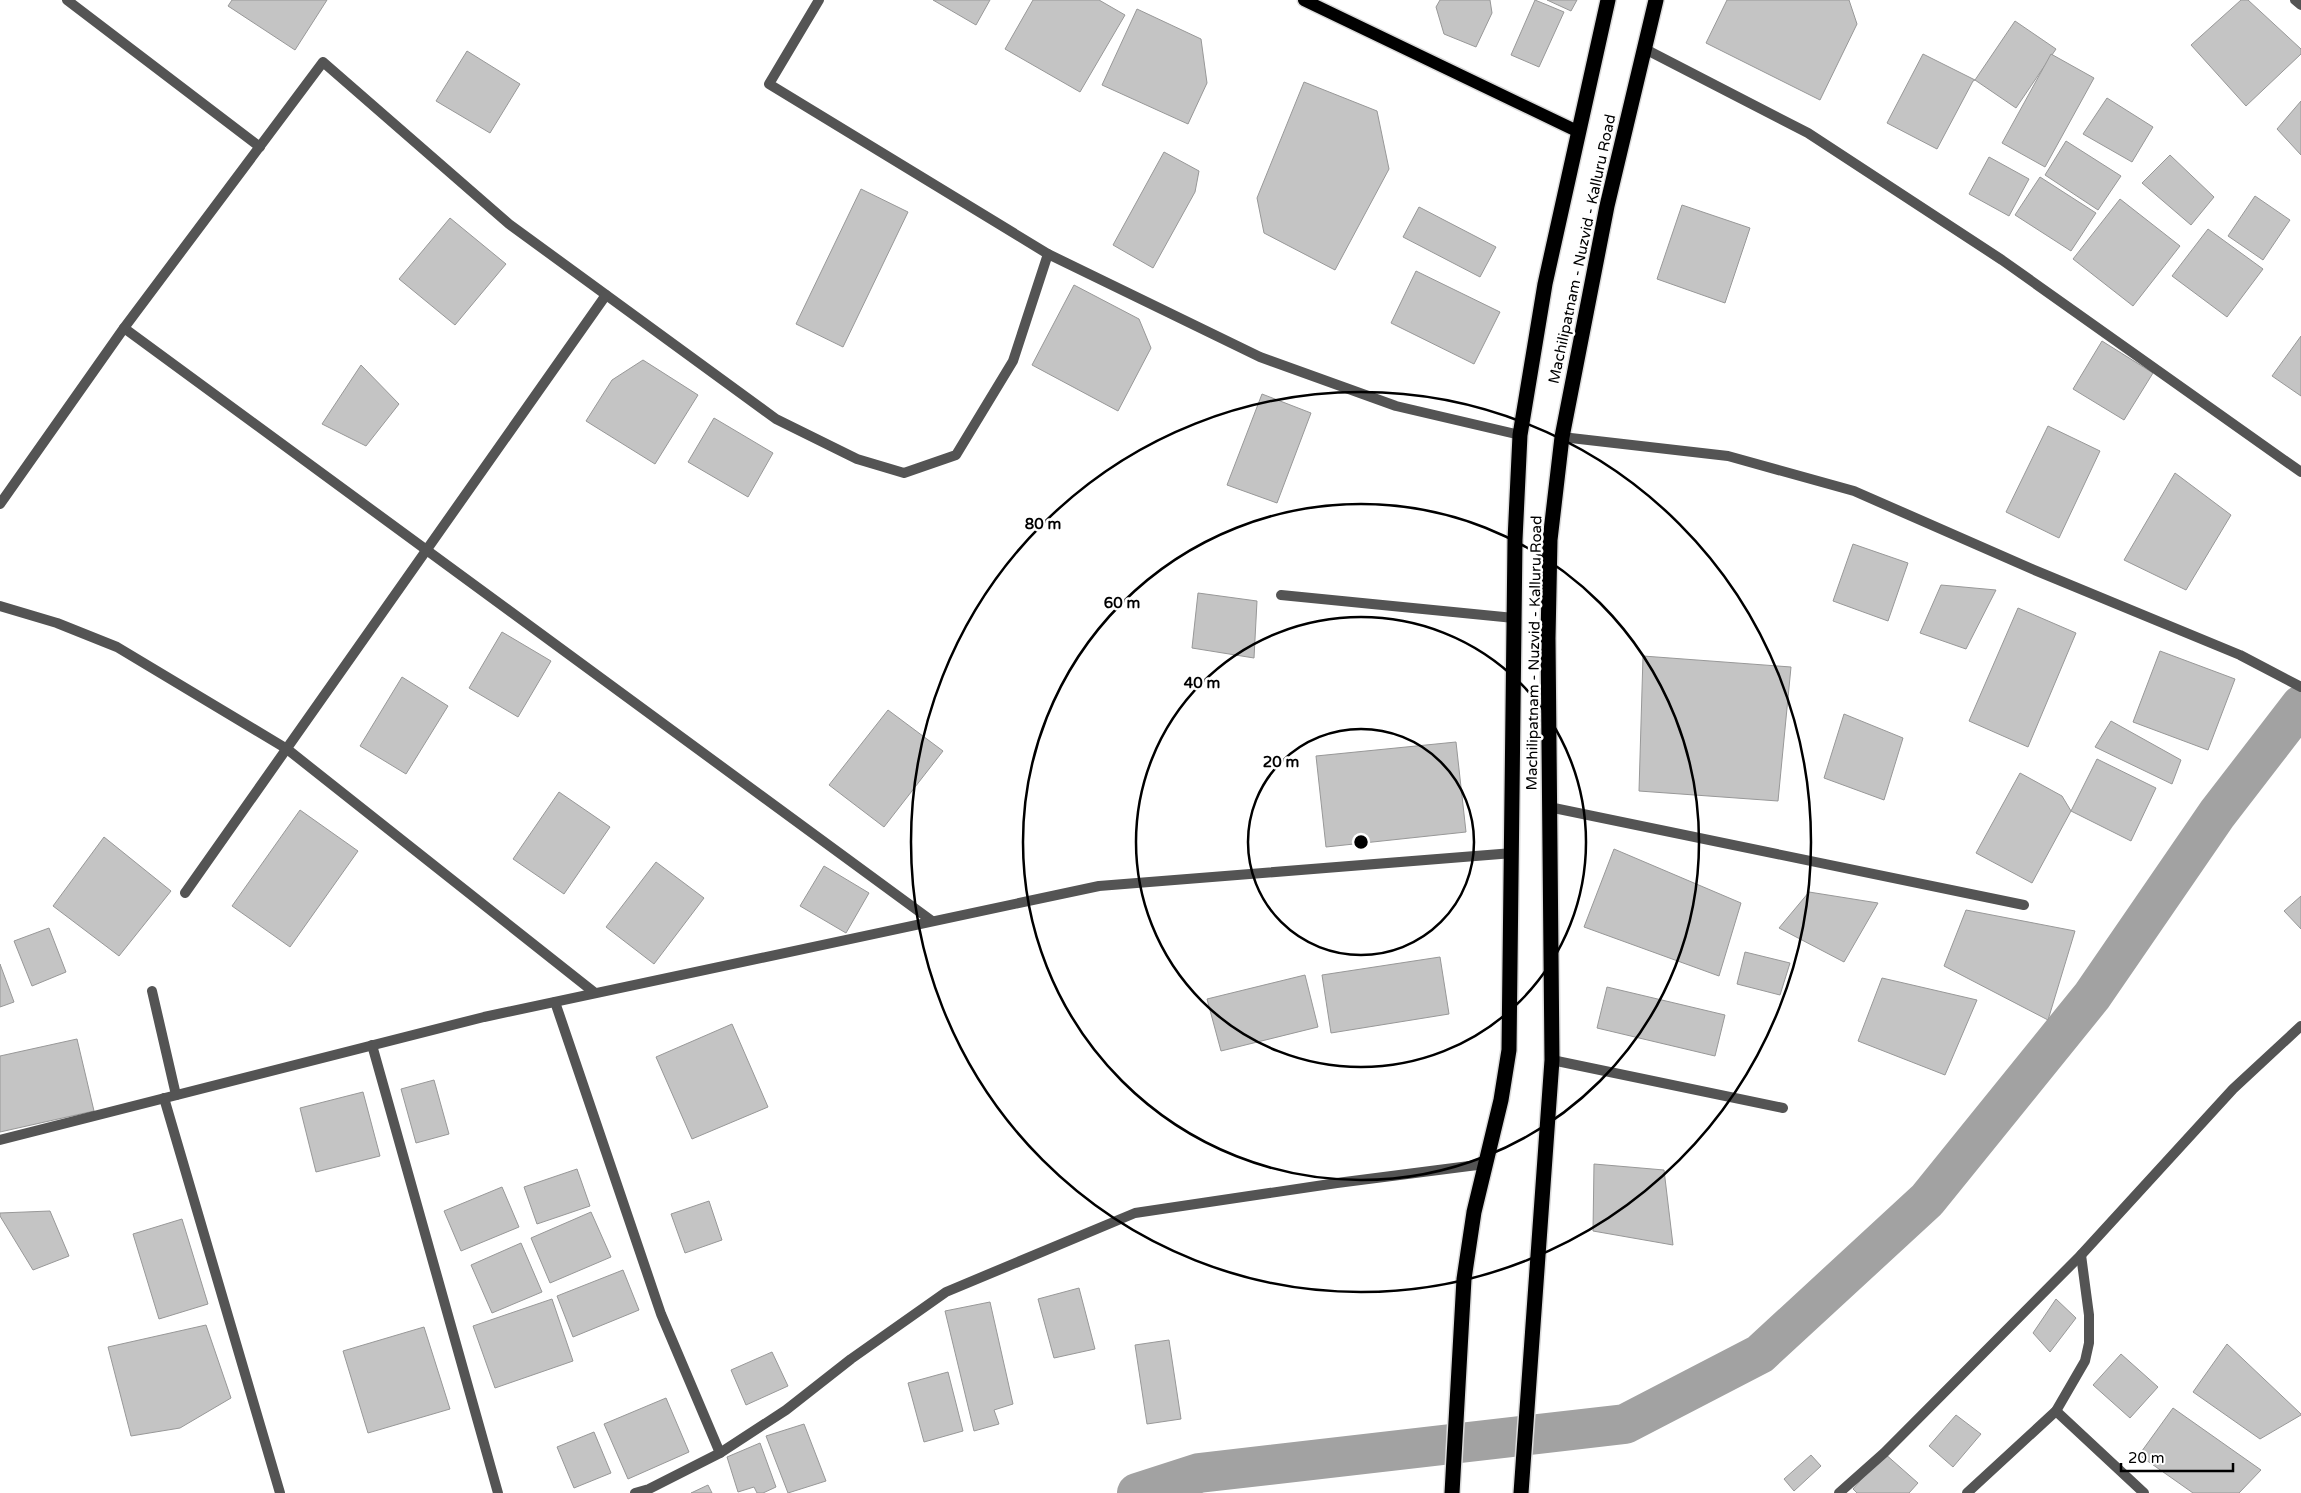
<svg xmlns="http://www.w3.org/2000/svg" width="2301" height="1493" font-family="'Varela Round',sans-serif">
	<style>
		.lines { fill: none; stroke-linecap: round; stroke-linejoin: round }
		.canal { stroke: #a2a2a2; stroke-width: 40 }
		.building { fill: #c4c4c4; stroke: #989898 }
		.primary-casing { stroke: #dbdbdb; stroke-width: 15 }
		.highway-casing { stroke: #dbdbdb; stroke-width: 18 }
		.street { stroke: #545454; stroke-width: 10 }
		.primary { stroke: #000; stroke-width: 12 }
		.highway { stroke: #000; stroke-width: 15 }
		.ring { fill: none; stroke: #000; stroke-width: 2.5 }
		.labels { text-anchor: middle; stroke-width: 5; stroke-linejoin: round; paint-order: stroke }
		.street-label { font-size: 15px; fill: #000; stroke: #fff }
		.centre { fill: #000; stroke: #fff; stroke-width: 2.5 }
		.ring-label { font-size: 15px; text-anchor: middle; font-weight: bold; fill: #000; stroke: #fff; stroke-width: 5; stroke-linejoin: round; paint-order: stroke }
	</style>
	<rect width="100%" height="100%" fill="#fff"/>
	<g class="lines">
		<path class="canal" d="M1137,1493L1199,1473L1625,1424L1760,1354L1927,1200L2092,996L2217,814L2301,705"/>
	</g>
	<g class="building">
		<path d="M232,0H327L295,50L228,6Z"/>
		<path d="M933,0H990L976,25Z"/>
		<path d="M1033,0H1099L1125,15L1080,92L1005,49Z"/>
		<path d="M1440,0H1490L1492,13L1476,47L1444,34L1436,7Z"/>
		<path d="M1535,0L1564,12L1539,67L1511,55Z"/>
		<path d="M1547,0H1577L1571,11Z"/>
		<path d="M1727,0H1849L1857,24L1820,100L1706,43Z"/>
		<path d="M2241,0H2248L2301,49V54L2246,106L2191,45Z"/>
		<path d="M1137,9L1201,39L1207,83L1188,124L1102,85Z"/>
		<path d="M2015,21L2056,49L2016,108L1975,80Z"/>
		<path d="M467,51L520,84L490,133L436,101Z"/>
		<path d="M1923,54L1975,80L1973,81L1937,149L1887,123Z"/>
		<path d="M2051,54L2094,78L2045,167L2002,143Z"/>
		<path d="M1304,82L1377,111L1389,169L1335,270L1264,233L1257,198Z"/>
		<path d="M2107,98L2153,127L2132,162L2083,134Z"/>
		<path d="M2301,101V155L2277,129Z"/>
		<path d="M2066,141L2121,176L2098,210L2045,175Z"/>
		<path d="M1164,152L1199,171L1195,192L1153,268L1113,245Z"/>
		<path d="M2170,155L2214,197L2191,225L2142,183Z"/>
		<path d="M1989,157L2029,179L2009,216L1969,194Z"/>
		<path d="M2040,177L2096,213L2071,251L2015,215Z"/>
		<path d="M861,189L908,212L843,347L796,324Z"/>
		<path d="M2255,196L2290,220L2263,260L2228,236Z"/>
		<path d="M2120,199L2180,246L2133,306L2073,259Z"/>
		<path d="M1682,205L1750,228L1725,303L1657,279Z"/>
		<path d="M1419,207L1496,247L1480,277L1403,237Z"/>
		<path d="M450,218L506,264L455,325L399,279Z"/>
		<path d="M2208,229L2263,269L2227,317L2172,276Z"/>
		<path d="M1416,271L1500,312L1474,364L1391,323Z"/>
		<path d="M1074,285L1139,319L1151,348L1118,411L1032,365Z"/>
		<path d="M2301,336V396L2272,376Z"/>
		<path d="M2102,341L2153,373L2124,420L2073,389Z"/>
		<path d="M643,360L698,395L655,464L586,421L612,380Z"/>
		<path d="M361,365L399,404L366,446L322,424Z"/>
		<path d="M1262,394L1311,413L1277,503L1227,485Z"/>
		<path d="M714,418L773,453L748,497L688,462Z"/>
		<path d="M2048,426L2100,451L2059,538L2006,512Z"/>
		<path d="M2175,473L2231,515L2186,590L2124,560Z"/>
		<path d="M1853,544L1908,563L1888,621L1833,601Z"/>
		<path d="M1941,585L1996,590L1966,649L1920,633Z"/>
		<path d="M1198,593L1257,601L1254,658L1192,648Z"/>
		<path d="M2018,608L2076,633L2028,747L1969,721Z"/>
		<path d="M502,632L551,661L518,717L469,688Z"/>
		<path d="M2160,651L2235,679L2208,750L2133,722Z"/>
		<path d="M1643,656L1791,667L1778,801L1639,791Z"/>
		<path d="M402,677L448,706L406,774L360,746Z"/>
		<path d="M888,710L943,751L884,827L829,785Z"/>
		<path d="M1844,714L1903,738L1884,800L1824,778Z"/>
		<path d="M2111,721L2181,760L2172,784L2095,747Z"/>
		<path d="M1456,742L1466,832L1326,847L1316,756Z"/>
		<path d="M2097,759L2156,788L2131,841L2071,811Z"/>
		<path d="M2020,773L2062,796L2071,811L2032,883L1976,853Z"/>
		<path d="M559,792L610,827L564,894L513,859Z"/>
		<path d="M300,810L358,851L290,947L232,906Z"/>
		<path d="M104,837L171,891L119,956L53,906Z"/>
		<path d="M1614,849L1741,903L1719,976L1584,927Z"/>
		<path d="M656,862L704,898L654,964L606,927Z"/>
		<path d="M824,866L869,893L846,933L800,906Z"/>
		<path d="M1809,892L1878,903L1844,962L1779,928Z"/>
		<path d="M2301,896V929L2284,911Z"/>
		<path d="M1966,910L2075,931L2048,1020L1944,966Z"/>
		<path d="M49,928L66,972L32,986L14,941Z"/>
		<path d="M1745,952L1790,963L1780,995L1737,984Z"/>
		<path d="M1440,957L1449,1014L1331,1033L1322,975Z"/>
		<path d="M0,964L14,1002L0,1007Z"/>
		<path d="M1305,975L1318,1027L1221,1051L1207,999Z"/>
		<path d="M1882,978L1977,1000L1945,1075L1858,1041Z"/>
		<path d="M1607,987L1725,1015L1715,1056L1597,1028Z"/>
		<path d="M732,1024L768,1107L692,1139L656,1057Z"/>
		<path d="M77,1039L94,1111L0,1132V1056Z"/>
		<path d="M434,1080L449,1134L416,1143L401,1089Z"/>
		<path d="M363,1092L380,1156L316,1172L300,1108Z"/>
		<path d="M1594,1164L1664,1170L1673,1245L1593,1231Z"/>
		<path d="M577,1169L590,1206L537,1224L524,1187Z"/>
		<path d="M502,1187L519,1227L461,1251L444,1211Z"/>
		<path d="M709,1201L722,1240L685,1253L671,1214Z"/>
		<path d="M50,1211L69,1256L33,1270L0,1216V1213Z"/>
		<path d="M591,1212L611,1257L550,1283L531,1238Z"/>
		<path d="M182,1219L208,1304L159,1319L133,1234Z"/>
		<path d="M521,1243L542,1292L492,1313L471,1265Z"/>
		<path d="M623,1270L639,1310L573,1337L557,1296Z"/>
		<path d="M1079,1288L1095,1349L1054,1358L1038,1299Z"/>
		<path d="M552,1299L573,1361L495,1388L473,1326Z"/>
		<path d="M2056,1299L2076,1318L2050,1352L2033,1333Z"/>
		<path d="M990,1302L1013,1404L994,1410L999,1424L974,1431L945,1311Z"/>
		<path d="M206,1325L231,1398L180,1428L131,1436L108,1347Z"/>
		<path d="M424,1327L450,1409L368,1433L343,1351Z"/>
		<path d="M1169,1340L1181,1419L1147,1424L1135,1345Z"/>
		<path d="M2227,1344L2301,1414V1415L2260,1439L2193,1392Z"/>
		<path d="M772,1352L788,1386L746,1405L731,1370Z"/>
		<path d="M2121,1354L2158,1387L2130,1418L2093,1385Z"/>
		<path d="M948,1372L963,1431L924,1442L908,1383Z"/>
		<path d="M666,1398L689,1452L628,1479L604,1424Z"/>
		<path d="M2173,1408L2261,1470L2239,1493H2193L2139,1455Z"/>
		<path d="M1956,1415L1981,1434L1953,1467L1929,1446Z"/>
		<path d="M804,1424L826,1481L788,1493L766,1436Z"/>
		<path d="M594,1432L611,1473L574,1488L557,1447Z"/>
		<path d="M760,1443L776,1487L763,1493H757L754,1487L738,1492L727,1457Z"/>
		<path d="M1884,1453L1918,1483L1909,1493H1857L1853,1489Z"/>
		<path d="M1811,1455L1821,1466L1794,1491L1784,1479Z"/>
		<path d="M708,1485L712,1493H691Z"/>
	</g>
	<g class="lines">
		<defs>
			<path id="primary" d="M1304,0L1579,132"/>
			<g id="highway">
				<path d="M1452,1493L1464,1279L1474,1212L1501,1100L1509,1050L1515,540L1520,435L1545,284L1608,0"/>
				<path d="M1521,1493L1552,1060L1548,638L1550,540L1562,437L1607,206L1656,0"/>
			</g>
		</defs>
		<use href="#primary" class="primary-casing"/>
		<use href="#highway" class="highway-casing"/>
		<g class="street">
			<path d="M67,0L260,147"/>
			<path d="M819,0L769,84L1048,254L1260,357L1396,406L1520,435"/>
			<path d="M2295,0L2301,5"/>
			<path d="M1645,49L1808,133L2002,260L2301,472"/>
			<path d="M124,328L932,921"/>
			<path d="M1562,437L1728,456L1854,491L2032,569L2240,655L2301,687"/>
			<path d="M0,504L124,328L323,62L509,224L776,419L857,459L904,473L956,455L1013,361L1048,254"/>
			<path d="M1281,595L1514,618"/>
			<path d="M0,606L57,623L117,647L287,749L595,993"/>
			<path d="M1549,807L2024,905"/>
			<path d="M185,893L606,295"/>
			<path d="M152,991L176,1095"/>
			<path d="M555,1002L661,1314L720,1453"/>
			<path d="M372,1045L498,1493"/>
			<path d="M1552,1060L1783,1108"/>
			<path d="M164,1098L280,1493"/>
			<path d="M0,1140L484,1017L1099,886L1513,853"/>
			<path d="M2056,1411L2144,1493"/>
			<path d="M635,1493L649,1489L720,1453L786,1410L851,1359L946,1292L1135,1213L1337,1183L1485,1164"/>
			<path d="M1839,1493L1884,1453L2081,1255L2233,1089L2301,1026"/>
			<path d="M1967,1493L2056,1411L2085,1361L2089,1343V1315L2081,1255"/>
		</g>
		<use href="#primary" class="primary"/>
		<use href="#highway" class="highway"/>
	</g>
	<g class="ring">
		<circle cx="1361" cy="842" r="113"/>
		<circle cx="1361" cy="842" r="225"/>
		<circle cx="1361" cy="842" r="338"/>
		<circle cx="1361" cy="842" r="450"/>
	</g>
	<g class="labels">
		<g class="street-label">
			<text transform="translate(1582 249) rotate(-78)" y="5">Machilipatnam - Nuzvid - Kalluru Road</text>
			<text transform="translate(1534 653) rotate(-89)" y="5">Machilipatnam - Nuzvid - Kalluru Road</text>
		</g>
	</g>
	<circle cx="1361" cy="842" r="8" class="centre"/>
	<g class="ring-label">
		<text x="1043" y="529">80 m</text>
		<text x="1122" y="608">60 m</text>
		<text x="1202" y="688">40 m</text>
		<text x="1281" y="767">20 m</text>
	</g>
	<path d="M2121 1463v8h112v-8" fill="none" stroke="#000000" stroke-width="2.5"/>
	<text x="2128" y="1463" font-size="15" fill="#000000" stroke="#ffffff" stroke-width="4" paint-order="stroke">20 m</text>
</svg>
